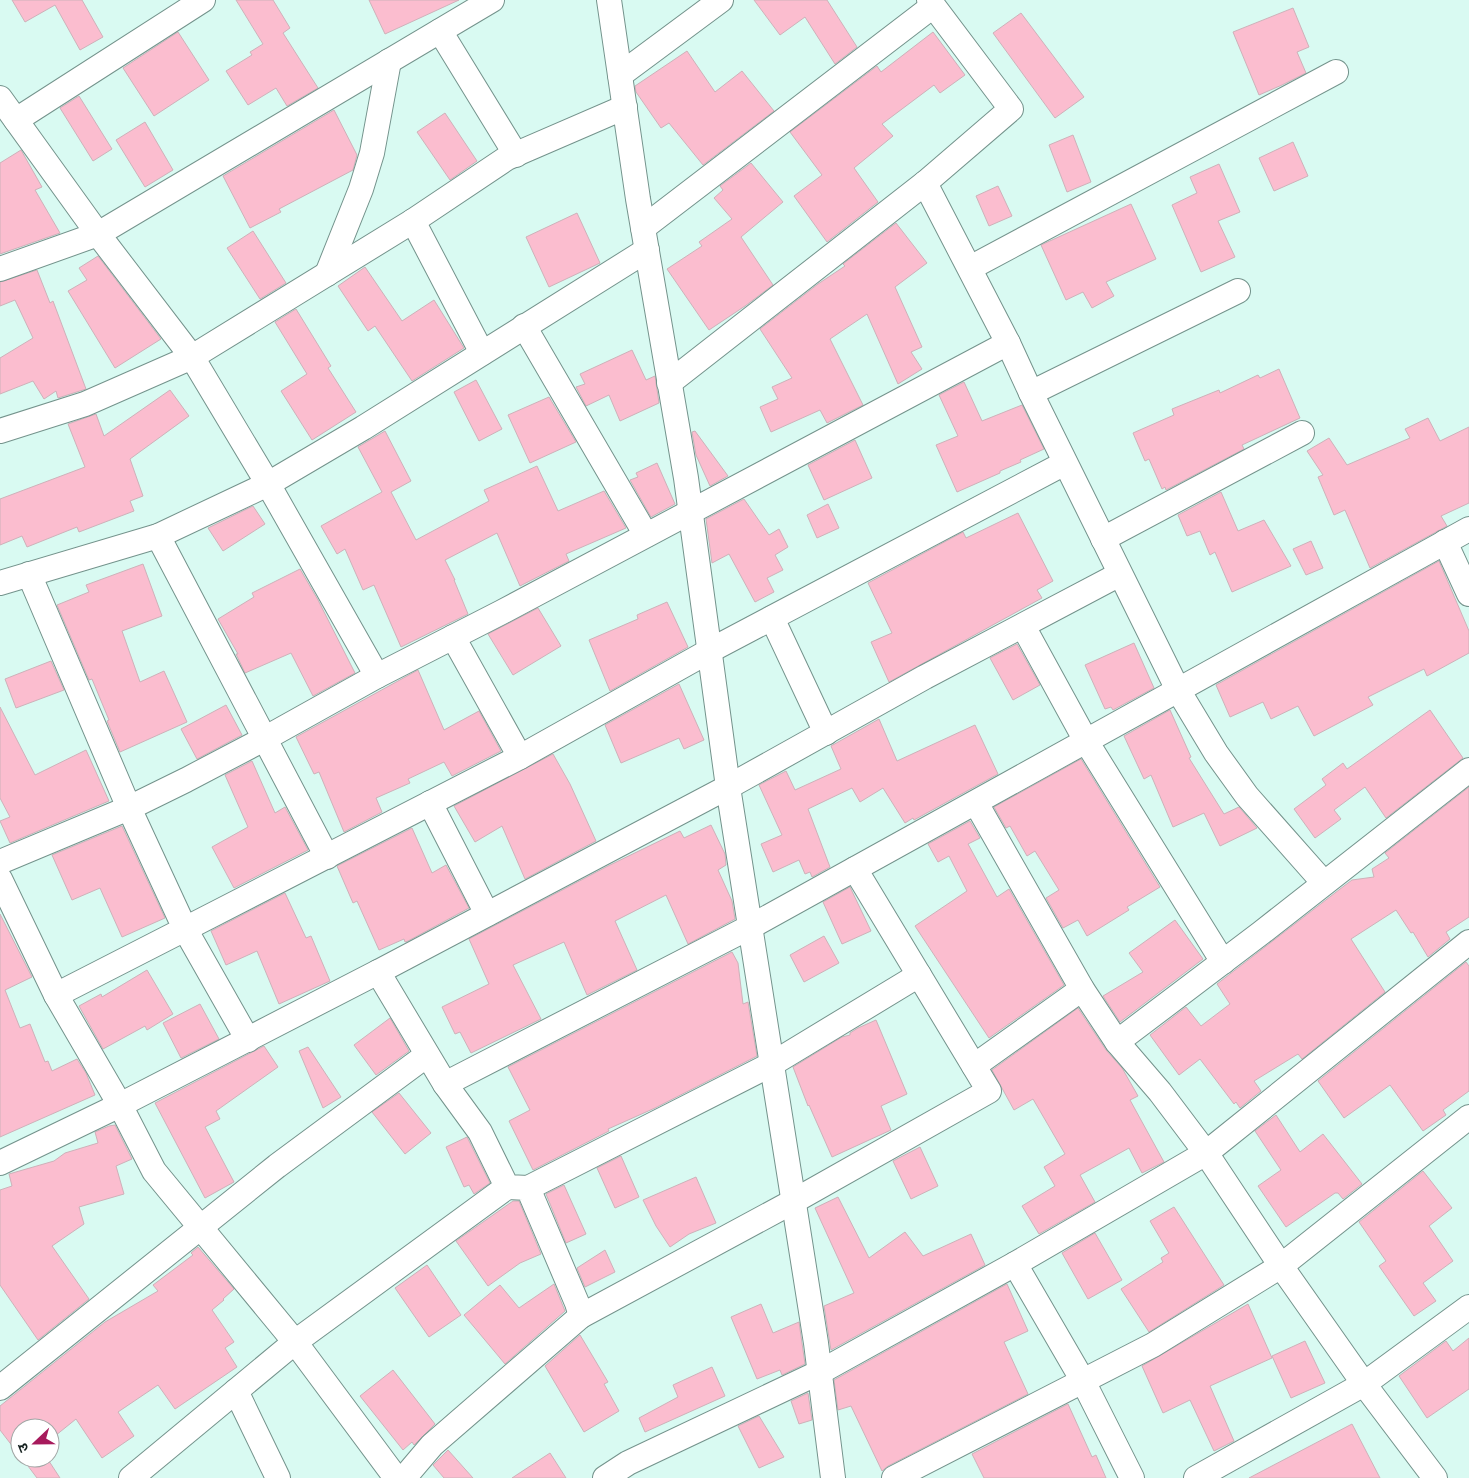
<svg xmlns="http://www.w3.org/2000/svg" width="1469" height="1478" font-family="'IBM Plex Sans','Noto Sans Devanagari',sans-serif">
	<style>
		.building { fill: #fbbdcf; stroke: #ceb1b9 }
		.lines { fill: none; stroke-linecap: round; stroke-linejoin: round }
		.street-casing { stroke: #74938c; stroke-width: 26 }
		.street { stroke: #fff; stroke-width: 24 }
	</style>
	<rect width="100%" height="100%" fill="#d9faf2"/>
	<g class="building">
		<path d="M12,0H82L103,37L80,50L55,5L25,22Z"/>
		<path d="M236,0H273L290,28L283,33L318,88L287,106L276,88L248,105L226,71L252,55L250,52L263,44Z"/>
		<path d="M369,0H459L385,34Z"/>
		<path d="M754,0H827L857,47L835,64L805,17L780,35Z"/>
		<path d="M1293,8L1309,47L1297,52L1306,73L1282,85L1259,95L1233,32Z"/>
		<path d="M1021,13L1084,97L1055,118L993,33Z"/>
		<path d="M178,32L209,80L154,116L123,68Z"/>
		<path d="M933,32L965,75L940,93L934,85L882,124L893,136L854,168L878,202L827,242L794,196L822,175L790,132L877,66L881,72Z"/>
		<path d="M687,51L715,92L742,71L774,111L703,165L669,123L661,128L636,92L635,86Z"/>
		<path d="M79,96L112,149L93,161L60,108Z"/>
		<path d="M334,110L357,155L353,170L279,209L281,212L250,228L223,176Z"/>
		<path d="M445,113L477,161L450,180L417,132Z"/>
		<path d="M145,122L173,170L145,187L116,140Z"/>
		<path d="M1073,135L1091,182L1067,192L1049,145Z"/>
		<path d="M1293,142L1308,176L1274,191L1259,158Z"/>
		<path d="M21,150L42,187L35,190L60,233L0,254V163Z"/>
		<path d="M751,163L783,202L741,237L773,285L745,306L709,330L667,269L702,246L699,242L732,219L714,198L723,190L720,186Z"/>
		<path d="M1219,164L1240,212L1218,221L1235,257L1201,272L1172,205L1197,193L1190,177Z"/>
		<path d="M998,186L1012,216L989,226L976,196Z"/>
		<path d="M1131,204L1156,259L1106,282L1114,296L1092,308L1083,292L1066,300L1041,245Z"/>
		<path d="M577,213L600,263L549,287L526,237Z"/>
		<path d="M896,223L927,263L895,287L922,347L911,352L922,369L898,384L867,314L830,339L863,405L827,423L820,410L771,432L760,407L778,399L772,387L792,378L760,329L818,284L845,266L843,264Z"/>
		<path d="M253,231L286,283L260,299L227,248Z"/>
		<path d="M98,256L161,339L115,368L68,291L87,280L79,268Z"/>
		<path d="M365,267L402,321L434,300L464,348L412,381L375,326L368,331L338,286Z"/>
		<path d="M37,270L50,303L53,301L86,389L58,398L56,391L44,399L33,381L0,394V358L33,338L15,300L0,306V282Z"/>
		<path d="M296,309L331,366L328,368L356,412L312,440L281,391L307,374L275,322Z"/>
		<path d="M632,350L646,380L655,376L659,403L620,421L609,395L586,406L576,387L585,384L580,374Z"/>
		<path d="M1279,369L1300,418L1242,445L1244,449L1166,490L1165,487L1162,489L1149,459L1145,461L1133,433L1174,415L1172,409L1219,390L1220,393L1258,375L1260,378Z"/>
		<path d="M476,380L502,429L479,441L454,392Z"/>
		<path d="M964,382L982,421L1022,405L1044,449L1020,460L1021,462L1000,471V473L957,492L936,445L958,436L939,395Z"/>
		<path d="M170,390L189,416L130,459L143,496L130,501L134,511L79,532L77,527L27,547L22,536L0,545V499L85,467L68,424L96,414L104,436Z"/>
		<path d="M549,397L576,442L530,463L508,415Z"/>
		<path d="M1428,418L1440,441L1469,427V503L1441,516L1447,526L1370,568L1345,510L1334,515L1318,477L1323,475L1307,451L1329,438L1347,465L1410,438L1405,429Z"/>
		<path d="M385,431L411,481L391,492L416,540L489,501L484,490L537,466L558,511L604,491L626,528L566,554L569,561L520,586L497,533L445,560L455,580H454L468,614L401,647L374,585L363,590L345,549L337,554L321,526L382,492L358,447Z"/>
		<path d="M695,431L728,476L710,486L696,455L692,432Z"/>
		<path d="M855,440L872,478L824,500L808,465Z"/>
		<path d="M657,463L675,504L651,517L630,480L638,477L636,473Z"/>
		<path d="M1221,492L1238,531L1264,520L1291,566L1232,592L1215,552L1210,555L1200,531L1187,536L1178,515Z"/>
		<path d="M744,499L769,535L779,529L788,547L775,555L783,570L767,578L774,592L755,602L729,554L712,563L706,519Z"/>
		<path d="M828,504L839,528L817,538L807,515Z"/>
		<path d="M253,506L265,524L223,551L208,528Z"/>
		<path d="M1018,513L1053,581L1037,590L1042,598L889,682L871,642L892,633L868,583L963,532L966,538Z"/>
		<path d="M1311,541L1323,568L1306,575L1293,549Z"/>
		<path d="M1439,561L1469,631V653L1427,676L1424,669L1368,697L1373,705L1314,736L1298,706L1271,719L1263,702L1230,717L1216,685Z"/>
		<path d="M143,564L162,616L122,631L140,682L164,671L187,722L120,752L107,721L109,720L92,679L89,680L57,605L89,592L86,585Z"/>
		<path d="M300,569L318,600L355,673L313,696L291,653L245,673L236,654H238L218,619L254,597L252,593Z"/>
		<path d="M667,602L688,647L610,691L589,640L638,619L637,615Z"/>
		<path d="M538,608L561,646L513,675L488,634Z"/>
		<path d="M1134,643L1154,688L1113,710L1111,707L1105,709L1085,665Z"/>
		<path d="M1017,644L1040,685L1013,700L990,658Z"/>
		<path d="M51,661L64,690L16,708L5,679Z"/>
		<path d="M418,670L444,730L479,711L501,751L452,776L444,762L408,779L410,783L376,798L382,812L344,832L319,772L314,774L296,737Z"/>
		<path d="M679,684L704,740L684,749L679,738L621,763L605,725Z"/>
		<path d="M226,705L242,735L197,759L181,729Z"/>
		<path d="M0,707L35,775L86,750L109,801L10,843L0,821L10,817L0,798Z"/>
		<path d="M1170,710L1191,757L1189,758L1224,814L1239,807L1257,828L1220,846L1204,813L1173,827L1151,775L1144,779L1124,736Z"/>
		<path d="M1430,710L1463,758L1386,818L1365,787L1334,810L1341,819L1315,838L1294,809L1326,785L1322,779L1343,763L1347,769Z"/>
		<path d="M879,719L897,761L975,725L998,774L914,820L913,818L905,823L883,788L860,802L852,788L808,809L830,867L812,877L810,872L805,874L799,860L773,872L761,844L782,835L759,785L786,771L795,790L841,769L831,746Z"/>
		<path d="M553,754L570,784L596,841L525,879L502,826L475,842L454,806Z"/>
		<path d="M1081,759L1160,887L1127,907L1129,910L1087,936L1078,920L1063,928L1046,898L1059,890L1035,851L1027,856L1010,826L1006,828L994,807Z"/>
		<path d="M252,761L275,813L285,807L308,850L234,888L212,847L248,827L225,775Z"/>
		<path d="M1469,787V917L1446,932L1450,939L1428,957L1413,932L1411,933L1396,910L1351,939L1385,992L1302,1059L1298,1054L1254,1081L1261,1091L1240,1108L1236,1102L1234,1104L1200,1059L1179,1075L1150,1035L1186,1007L1201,1026L1230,1004L1217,984L1344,886L1352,880L1374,877L1372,869L1389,858L1385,853Z"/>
		<path d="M970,821L980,838L968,844L997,897L1009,889L1064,985L989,1038L915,926L967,891L949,856L938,862L928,844Z"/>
		<path d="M711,825L725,854L726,865L718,870L732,901L735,919L688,944L666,895L615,921L637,970L587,995L564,942L513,965L541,1019L471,1053L460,1032L455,1034L442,1007L489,984L469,939L608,866L680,831L684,838Z"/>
		<path d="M122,826L165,918L122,937L100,888L72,900L52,855Z"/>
		<path d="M412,828L432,873L446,865L469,908L408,941L405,942L404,939L379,950L357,901L353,903L337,866Z"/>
		<path d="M850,887L871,931L842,944L823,902Z"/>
		<path d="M285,893L306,938L311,936L330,981L279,1004L257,951L226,965L211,931Z"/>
		<path d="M0,914L32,977L5,990L20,1028L30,1024L45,1062L48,1061L52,1071L77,1059L86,1073L95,1095L0,1137Z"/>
		<path d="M1175,920L1203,959L1120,1022L1103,996L1143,972L1129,953Z"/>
		<path d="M824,936L839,963L804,982L790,955Z"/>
		<path d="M732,952L738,963L743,1004L748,1002L757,1056L655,1108L608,1129L609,1131L533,1170L509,1121L530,1110L508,1067Z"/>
		<path d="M1466,962L1469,966V1091L1443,1110L1446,1115L1423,1131L1390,1085L1344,1118L1318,1081Z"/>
		<path d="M147,970L173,1014L147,1030L145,1026L103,1049L79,1006L101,994L102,997Z"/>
		<path d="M200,1004L219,1039L181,1058L163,1023Z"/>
		<path d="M1078,1008L1106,1050L1122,1068L1138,1096L1130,1100L1164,1162L1142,1173L1129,1148L1080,1175L1095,1202L1039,1234L1022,1206L1055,1186L1044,1167L1065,1154L1033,1099L1014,1110L992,1070Z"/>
		<path d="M390,1018L409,1051L376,1075L354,1045Z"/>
		<path d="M876,1020L907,1094L881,1106L891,1130L832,1157L809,1105L808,1106L793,1067L842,1037L850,1035V1033L858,1028Z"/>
		<path d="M264,1046L278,1067L216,1111L220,1119L205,1127L234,1182L205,1198L155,1103Z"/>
		<path d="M308,1047L341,1097L323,1108L299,1051Z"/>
		<path d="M399,1093L431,1133L405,1154L372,1112Z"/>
		<path d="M1276,1115L1300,1152L1323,1134L1362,1184L1343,1199L1338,1193H1335L1286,1227L1258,1186L1281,1170L1255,1131Z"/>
		<path d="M115,1125L132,1159L116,1166L124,1194L79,1207L84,1224L52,1246L89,1299L38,1340L0,1285V1190L12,1186L9,1174L54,1161L65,1153L98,1143L95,1132L109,1126Z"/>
		<path d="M467,1137L490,1183L474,1194L469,1185L464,1187L446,1147Z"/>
		<path d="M920,1147L938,1186L911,1199L893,1161Z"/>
		<path d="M621,1156L639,1197L615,1208L597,1168Z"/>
		<path d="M1423,1171L1452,1208L1429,1226L1453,1261L1423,1283L1436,1301L1414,1316L1379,1266L1386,1261L1359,1222Z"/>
		<path d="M696,1177L716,1223L689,1234L670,1247L656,1226L643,1200Z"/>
		<path d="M564,1185L586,1234L566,1243L546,1194Z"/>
		<path d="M838,1197L869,1258L905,1232L923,1256L971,1234L985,1265L831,1350L824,1306L854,1293L815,1208Z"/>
		<path d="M513,1201H519L541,1254L520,1263L488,1286L456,1241Z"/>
		<path d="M1174,1207L1224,1285L1149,1332L1121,1289L1163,1262L1161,1258L1169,1253L1150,1221Z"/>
		<path d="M1095,1233L1122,1280L1088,1299L1062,1253Z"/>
		<path d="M198,1247L234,1289L223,1299L224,1300L212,1310L234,1342L225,1348L237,1367L175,1409L158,1385L118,1412L134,1436L102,1458L76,1419L50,1440V1428H20V1456L0,1430V1406L105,1322L158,1291L153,1285L193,1255L191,1253Z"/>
		<path d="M605,1250L615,1272L585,1287L577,1268Z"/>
		<path d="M427,1265L461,1315L429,1337L395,1288Z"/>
		<path d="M554,1284L565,1311L505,1364L464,1315L500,1285L519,1308Z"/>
		<path d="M1007,1284L1028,1331L1004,1342L1028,1394L888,1466L882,1471L851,1406L838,1410L834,1380Z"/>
		<path d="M761,1304L773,1333L799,1322L805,1364L782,1375L780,1370L757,1379L731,1317Z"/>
		<path d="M1248,1304L1272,1358L1210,1386L1234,1441L1214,1451L1190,1400L1163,1413L1142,1366Z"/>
		<path d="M580,1335L608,1382L604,1384L619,1411L584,1432L545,1366Z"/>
		<path d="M1469,1338V1389L1427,1418L1399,1376L1446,1341L1453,1351Z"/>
		<path d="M1305,1341L1325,1383L1291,1398L1272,1356Z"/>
		<path d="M712,1367L725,1396L645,1432L639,1418L678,1397L673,1385Z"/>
		<path d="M393,1370L435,1424L414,1445L412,1442L403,1450L360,1396Z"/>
		<path d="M808,1393L812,1420L799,1424L791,1401Z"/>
		<path d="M1068,1404L1092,1457L1096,1455L1106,1478H984L972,1454Z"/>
		<path d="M759,1416L784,1457L759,1468L738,1426Z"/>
		<path d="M1352,1424L1380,1478H1249Z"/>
		<path d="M448,1450L473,1478H444L433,1465Z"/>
		<path d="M550,1453L566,1478H512Z"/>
		<path d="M22,1458H47L60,1478H37Z"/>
	</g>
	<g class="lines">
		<defs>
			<g id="street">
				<path d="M609,0L638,199L686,478L728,787L816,1343L833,1478"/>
				<path d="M440,31L516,155"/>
				<path d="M620,75L721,0"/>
				<path d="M0,98L98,234L192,357L413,221L507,158L625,107"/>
				<path d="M16,120L203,0"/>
				<path d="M925,183L1008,343L1031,393L1178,690L1216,753L1247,796L1324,883"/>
				<path d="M413,221L482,353"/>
				<path d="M643,228L933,6"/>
				<path d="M970,268L1336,72"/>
				<path d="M0,269L98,234L492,0"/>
				<path d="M327,274L361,189L372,153L389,61"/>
				<path d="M524,326L646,535"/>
				<path d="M669,383L925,183L1011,109L929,0"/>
				<path d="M1031,393L1238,291"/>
				<path d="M0,431L85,404L192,357L268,484L377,676"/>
				<path d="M158,536L327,857"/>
				<path d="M1103,539L1302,433"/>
				<path d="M1445,542L1469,594"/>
				<path d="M29,574L129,808L185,929L56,995"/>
				<path d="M0,583L158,536L268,484L363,428L647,250"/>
				<path d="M772,618L826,733"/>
				<path d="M1023,626L1086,741L1223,962"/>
				<path d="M453,637L520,757"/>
				<path d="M430,803L487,914"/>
				<path d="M976,803L1082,989L1117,1042L1160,1092L1206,1153L1469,942"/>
				<path d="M0,862L129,808L186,780L264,739L377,676L502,612L1008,343"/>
				<path d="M0,879L56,995L120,1105L154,1171L295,1342L396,1478"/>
				<path d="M378,972L728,787L925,677L1120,574"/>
				<path d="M248,1040L185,929L520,757L711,650L1065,463"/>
				<path d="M1117,1042L1261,933L1469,770"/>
				<path d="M974,1066L1082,989"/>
				<path d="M445,1084L750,927L1469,529"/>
				<path d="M0,1163L120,1105L378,972L445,1084L480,1132L507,1187L528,1188L577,1303L581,1316L794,1201L989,1091L855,869"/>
				<path d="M528,1188L772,1064L919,975"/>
				<path d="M1015,1264L1083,1381L1132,1478"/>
				<path d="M0,1388L277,1166L427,1055"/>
				<path d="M236,1391L278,1478"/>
				<path d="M131,1478L295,1342L507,1187"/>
				<path d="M404,1478L432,1445L581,1316"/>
				<path d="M605,1478L628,1463L820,1372L1015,1264L1206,1153L1281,1266L1364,1384L1435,1478"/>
				<path d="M894,1478L1153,1345L1281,1266L1469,1117"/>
				<path d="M1196,1478L1364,1384L1469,1307"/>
			</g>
		</defs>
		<use href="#street" class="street-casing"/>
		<use href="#street" class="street"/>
	</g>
	<g transform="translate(35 1443) rotate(248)"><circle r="24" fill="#ffffff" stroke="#a1a6a5"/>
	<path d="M0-4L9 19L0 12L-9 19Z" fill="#a71a5c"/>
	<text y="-8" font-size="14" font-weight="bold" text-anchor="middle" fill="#15211f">उ</text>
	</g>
</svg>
